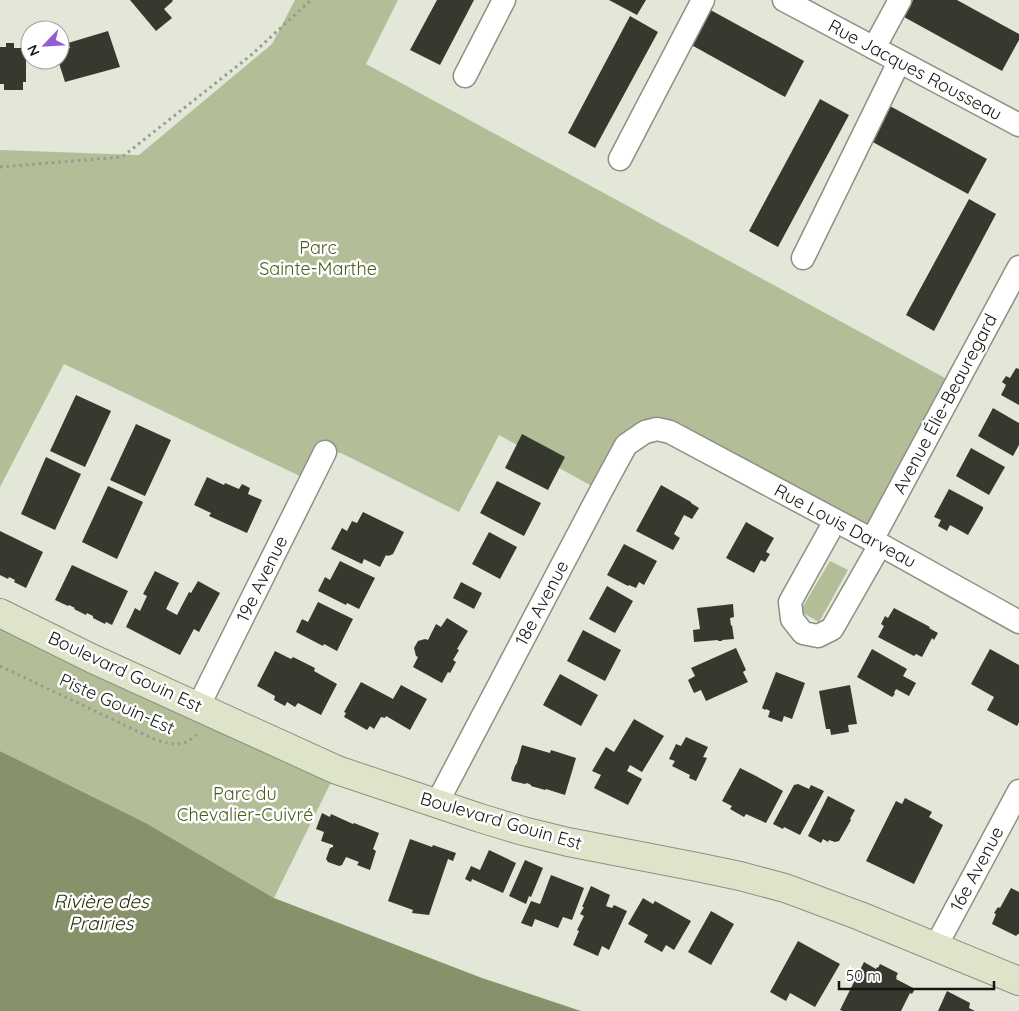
<svg xmlns="http://www.w3.org/2000/svg" width="1019" height="1011" font-family="Quicksand,sans-serif">
	<style>
		.green { fill: #b3be98 }
		.water { fill: #87926a }
		.building { fill: #363a2e }
		.lines { fill: none; stroke-linecap: round; stroke-linejoin: round }
		.street-casing { stroke: #8d9183; stroke-width: 25 }
		.secondary-casing { stroke: #8d9183; stroke-width: 30 }
		.path { stroke: #979b90; stroke-width: 3; stroke-dasharray: 2.5 4; stroke-linecap: butt }
		.street { stroke: #fff; stroke-width: 22 }
		.secondary { stroke: #dee4ca; stroke-width: 28 }
		.labels { text-anchor: middle; stroke-width: 5; stroke-linejoin: round; paint-order: stroke }
		.street-label { font-size: 18px; fill: #151712; stroke: #fff }
		.park-label { font-size: 18px; fill: #4e5d1e; stroke: #fff }
		.water-label { font-size: 19px; font-style: italic; fill: #283200; stroke: #fff }
	</style>
	<rect width="100%" height="100%" fill="#e2e7d8"/>
	<g class="green">
		<path d="M295,0H398L366,64L956,384L872,540L645,432L601,491L499,435L459,512L341,453L325,452L304,478L64,364L0,487V150L139,155L272,44Z"/>
		<path d="M830,561L848,570L819,622L801,612L802,608Z"/>
		<path d="M0,613L337,770L274,898L144,822L0,751Z"/>
	</g>
	<path class="water" d="M0,751L144,822L274,898L482,978L581,1011H0Z"/>
	<g class="building">
		<path d="M130,0H172L173,1L164,9L172,18L156,31Z"/>
		<path d="M437,0H474L440,65L410,50Z"/>
		<path d="M609,0H646L637,15Z"/>
		<path d="M913,0H957L1019,34V40L1002,71L904,17Z"/>
		<path d="M705,7L804,61L785,97L686,42Z"/>
		<path d="M630,16L658,32L595,148L568,133Z"/>
		<path d="M108,31L120,67L65,82L58,60H60V51L70,48L68,43Z"/>
		<path d="M6,43H14V48H26V82H23V90H4V84H0V47H6Z"/>
		<path d="M820,99L849,115L778,247L749,231Z"/>
		<path d="M888,105L987,159L968,194L869,140Z"/>
		<path d="M969,199L996,214L934,331L906,315Z"/>
		<path d="M1016,368L1019,369V405L1001,395L1006,385L1002,382L1006,376L1010,378Z"/>
		<path d="M76,395L111,411L85,467L50,451Z"/>
		<path d="M993,408L1019,423V445L1013,456L978,436Z"/>
		<path d="M136,424L171,440L145,496L110,480Z"/>
		<path d="M522,434L565,457L548,490L505,468Z"/>
		<path d="M971,448L1005,467L989,495L956,476Z"/>
		<path d="M46,457L81,474L55,530L21,514Z"/>
		<path d="M207,477L224,485L225,483L239,489L242,484L250,488L248,494L262,500L247,533L209,516L211,513L194,505Z"/>
		<path d="M497,481L541,503L524,536L480,513Z"/>
		<path d="M661,485L691,502V503L699,508L692,519L684,515L674,534L680,538L673,550L636,531Z"/>
		<path d="M108,486L143,502L117,559L82,542Z"/>
		<path d="M949,489L983,507V509L968,535L950,525L947,531L938,526L941,520L934,517Z"/>
		<path d="M363,512L404,532L393,554L388,556L386,555L380,567L364,559L362,564L331,549L342,528L347,531L352,521L357,523Z"/>
		<path d="M746,522L774,538L766,552L770,554L765,562L761,560L754,573L726,558Z"/>
		<path d="M0,531L43,552L26,588L14,582L15,580L9,577L8,579L0,575Z"/>
		<path d="M489,532L517,547L500,579L472,564Z"/>
		<path d="M624,544L657,561L644,585L639,582L636,588L629,585L628,586L607,575Z"/>
		<path d="M340,561L375,578L359,609L347,603L346,605L318,591L325,577L330,580Z"/>
		<path d="M72,565L128,591L112,625L106,622L105,624L93,618V616L87,613L86,615L74,609L75,608L69,605L68,606L55,600Z"/>
		<path d="M155,571L179,583L166,609L177,615L189,592L191,593L198,581L220,593L199,632L194,629L180,655L126,627L135,608L140,611L147,596L143,594Z"/>
		<path d="M461,582L482,593L474,609L453,598Z"/>
		<path d="M607,586L633,601L615,633L589,619Z"/>
		<path d="M318,602L353,619L337,651L324,644L323,646L296,632L302,619L308,622Z"/>
		<path d="M733,604L734,617L730,618L731,626L732,625L734,639L722,640V641H718V640L694,642L693,630L700,629L697,608Z"/>
		<path d="M894,608L930,627L929,628L938,633L934,640L932,638L922,657L916,654L914,656L878,637L884,626L881,624L885,616L888,618Z"/>
		<path d="M447,618L468,631L457,649L459,650L453,660L456,662L450,673L448,672L442,683L413,667L418,657L416,656L414,648L418,641L425,639L428,640L436,624L441,627Z"/>
		<path d="M583,630L621,650L605,681L567,661Z"/>
		<path d="M736,648L746,670L743,672L748,682L706,701L701,690L694,693L688,680L695,676L691,668Z"/>
		<path d="M872,649L907,669L903,676L916,683L909,696L896,689L894,693L895,694L892,697L857,677Z"/>
		<path d="M990,649L1019,665V722L1017,726L987,710L994,697L971,684Z"/>
		<path d="M275,651L291,659L293,657L315,668L314,671L337,684L321,715L298,703L295,707L287,702L285,706L274,700L275,696L257,686Z"/>
		<path d="M776,672L805,683L792,719L784,716L782,722L768,717L770,711L766,709L765,710L762,708Z"/>
		<path d="M560,674L598,695L581,726L543,705Z"/>
		<path d="M361,682L393,699L401,685L427,699L410,730L386,716L385,718L381,717L374,729L370,726L367,730L344,717L346,713L344,712Z"/>
		<path d="M850,685L857,724L848,725L849,732L831,735L830,729H826L819,691Z"/>
		<path d="M634,719L664,736L642,772L630,765L627,771L642,779L628,805L594,788L601,775L592,771L606,747L614,752Z"/>
		<path d="M686,737L708,747L703,757L707,758L696,781L689,778L690,775L672,766L675,761L669,759L676,744L681,746Z"/>
		<path d="M522,745L550,753L551,750L576,758L565,795L546,789L545,790L531,786V785L527,783L525,784L512,781L511,778L515,766L517,763Z"/>
		<path d="M740,768L756,776L783,791L766,823L746,814L744,817L730,809L732,806L722,801Z"/>
		<path d="M798,784L809,789L811,785L824,791L800,835L784,827L783,829L773,824L794,785Z"/>
		<path d="M828,796L855,810L850,819L851,820L839,841L835,842L829,840L828,842L823,839L821,843L808,836Z"/>
		<path d="M905,798L932,812L929,817L943,825L914,884L866,861L896,801L902,804Z"/>
		<path d="M322,813L330,817L331,814L353,824L354,823L379,833L373,849L376,851L370,870L357,865L359,862L346,857L342,865L339,866L328,862L326,859L330,848L333,847V845L321,841L324,832L316,829Z"/>
		<path d="M410,839L432,847L433,845L456,853L453,861L448,859L429,915L412,913L413,910L388,901Z"/>
		<path d="M489,850L516,863L503,893L472,879L471,882L465,879L471,866L480,870Z"/>
		<path d="M525,860L543,868L531,897L529,896L526,904L509,896Z"/>
		<path d="M551,875L584,888L572,920L563,917L558,928L535,919L532,927L521,923L531,901L540,904Z"/>
		<path d="M591,886L610,895L606,906L612,908L614,905L627,911L609,950L602,946L598,956L573,945L579,931L577,930L584,916L580,914L584,907H582Z"/>
		<path d="M1011,888L1019,892V934H1018L1016,936L992,924L996,914L994,913L998,907L1000,908Z"/>
		<path d="M643,898L653,904L655,901L691,921L674,950L666,945L662,952L644,942L648,935L628,924Z"/>
		<path d="M711,911L734,924L711,965L688,952Z"/>
		<path d="M798,941L840,964L815,1007L790,993L786,1001L770,992Z"/>
		<path d="M864,962L876,969L877,967L878,968L880,964L898,973L896,977H897L896,979L915,989L912,994L910,993L901,1011H843L840,1010Z"/>
		<path d="M947,991L970,1003L969,1008L975,1011H938Z"/>
	</g>
	<g class="lines">
		<defs>
			<g id="street">
				<path d="M784,0L1019,125"/>
				<path d="M874,48L900,0"/>
				<path d="M465,76L504,0"/>
				<path d="M620,159L703,0"/>
				<path d="M803,258L899,62"/>
				<path d="M835,521L790,602L792,619L803,633L818,636L832,629L880,545"/>
				<path d="M872,540L1019,267"/>
				<path d="M198,707L325,452"/>
				<path d="M437,803L601,491L626,445L645,432L657,429L670,432L872,540L1019,622"/>
				<path d="M936,946L1019,791"/>
			</g>
			<path id="secondary" d="M0,613L93,659L337,770L480,818L523,831L568,842L697,867L740,876L785,888L860,916L1019,981"/>
		</defs>
		<use href="#street" class="street-casing"/>
		<use href="#secondary" class="secondary-casing"/>
		<g class="path">
			<path d="M0,167L122,157L250,56L311,0"/>
			<path d="M0,666L156,740C174,745 184,748 198,733"/>
		</g>
		<use href="#street" class="street"/>
		<use href="#secondary" class="secondary"/>
	</g>
	<g class="labels">
		<g class="street-label">
			<text transform="translate(915 70) rotate(28)" y="6">Rue Jacques Rousseau</text>
			<text transform="translate(945 404) rotate(-62)" y="6">Avenue Élie-Beauregard</text>
			<text transform="translate(845 526) rotate(28)" y="6">Rue Louis Darveau</text>
			<text transform="translate(262 579) rotate(-64)" y="6">19e Avenue</text>
			<text transform="translate(542 603) rotate(-62)" y="6">18e Avenue</text>
			<text transform="translate(125 672) rotate(25)" y="6">Boulevard Gouin Est</text>
			<text transform="translate(117 704) rotate(24)" y="6">Piste Gouin-Est</text>
			<text transform="translate(501 821) rotate(16)" y="6">Boulevard Gouin Est</text>
			<text transform="translate(977 869) rotate(-62)" y="6">16e Avenue</text>
		</g>
		<g class="park-label">
			<text x="318" y="254">Parc<tspan x="318" dy="21">Sainte-Marthe</tspan></text>
			<text x="245" y="800">Parc du<tspan x="245" dy="21">Chevalier-Cuivré</tspan></text>
		</g>
		<g class="water-label">
			<text x="101" y="908">Rivière des<tspan x="101" dy="22">Prairies</tspan></text>
		</g>
	</g>
	<g transform="translate(45 45) rotate(245)"><circle r="24" fill="#ffffff" stroke="#a1a2a0"/>
	<path d="M0-4L9 19L0 12L-9 19Z" fill="#915dd5"/>
	<text y="-8" font-size="14" font-weight="bold" text-anchor="middle" fill="#151712">N</text>
	</g>
	<path d="M839 981v8h155v-8" fill="none" stroke="#151712" stroke-width="2.5"/>
	<text x="846" y="981" font-size="15" fill="#151712" stroke="#ffffff" stroke-width="4" paint-order="stroke">50 m</text>
</svg>
